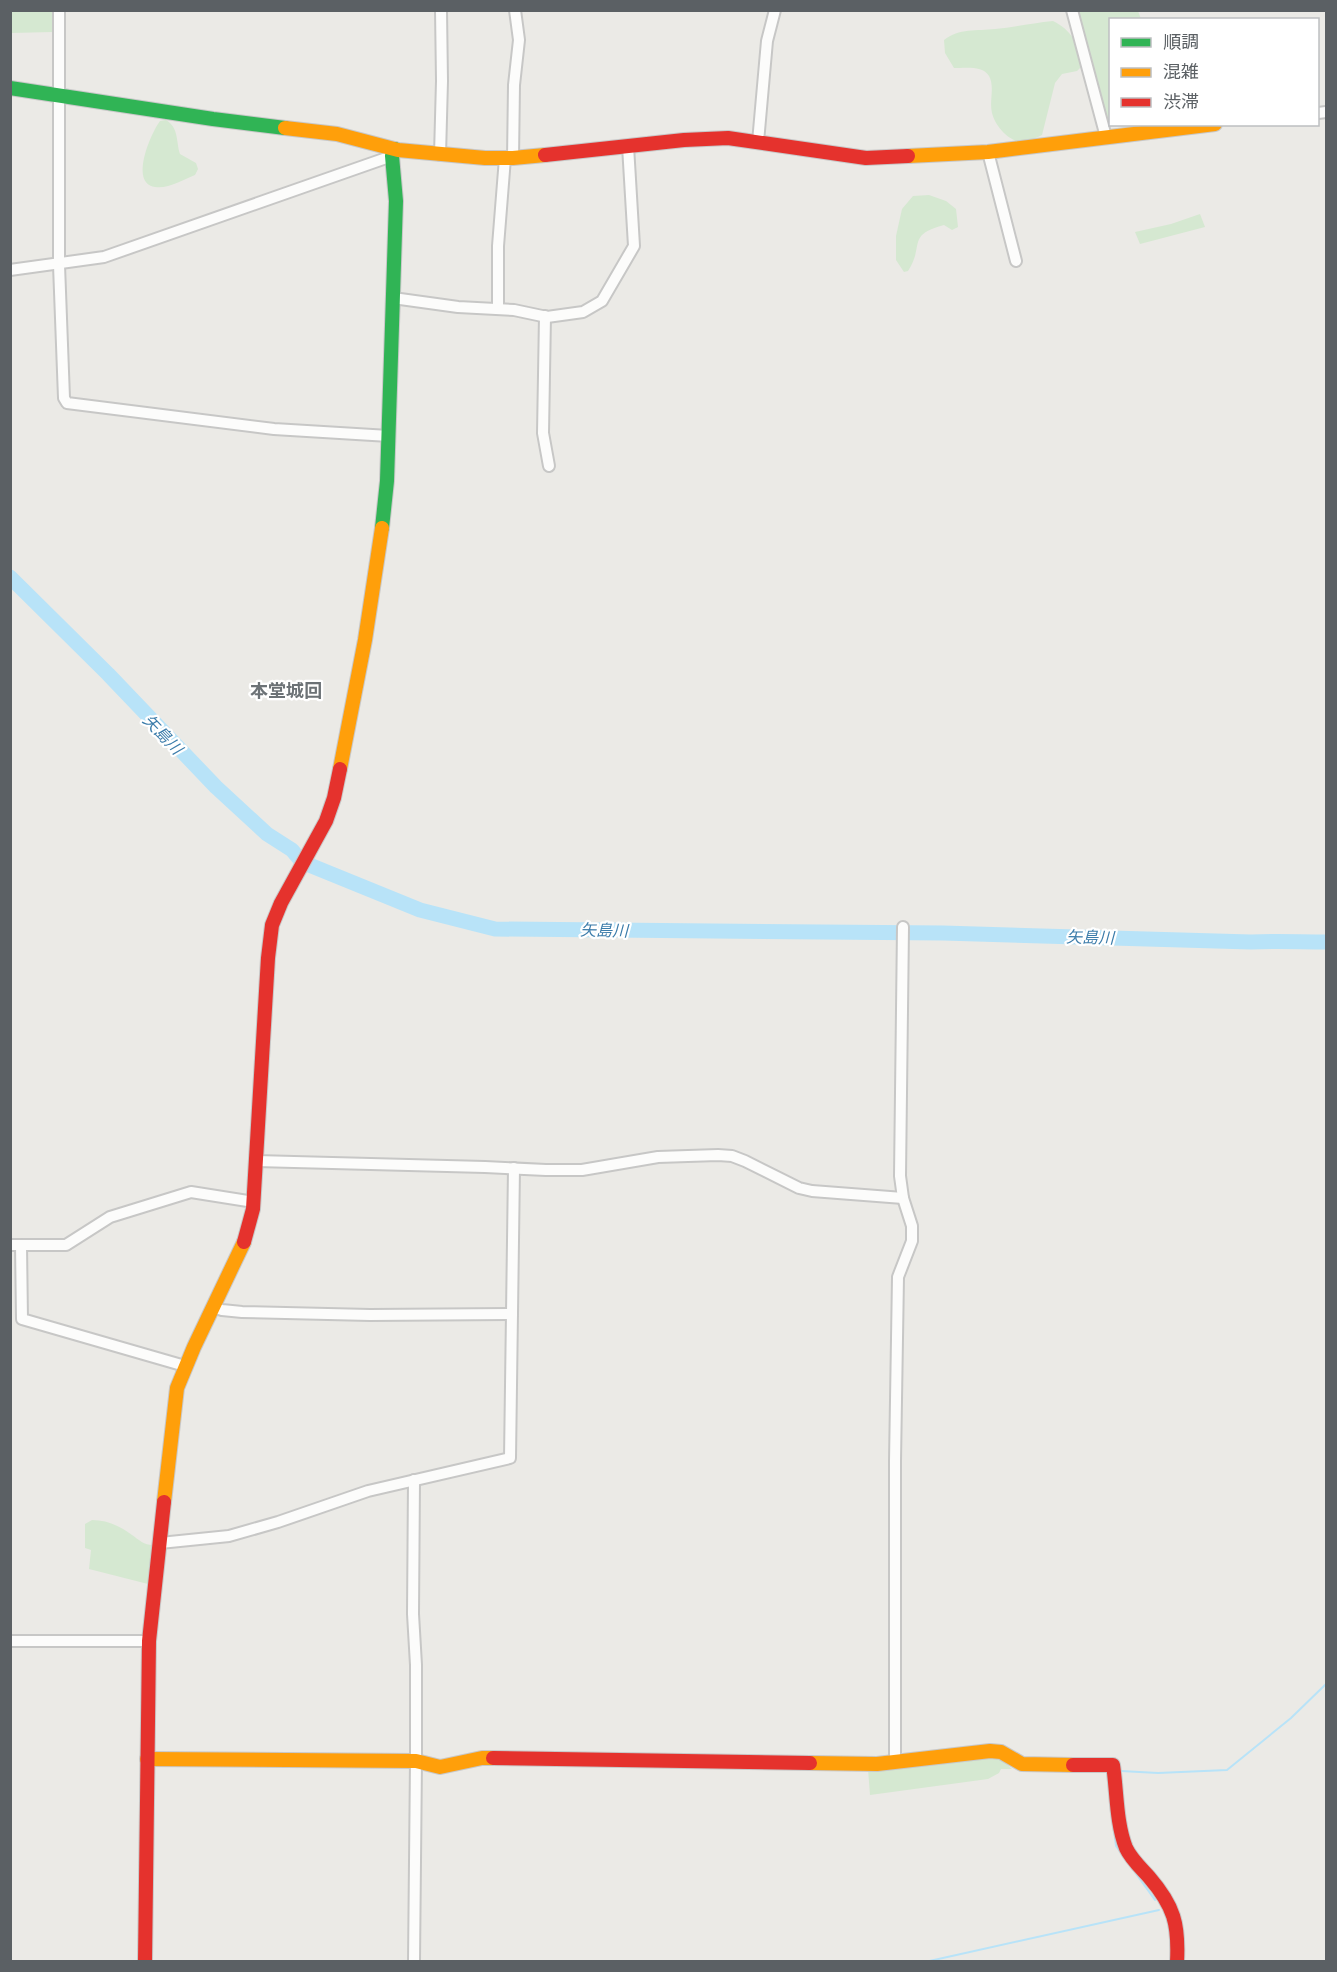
<svg xmlns="http://www.w3.org/2000/svg" width="1337" height="1972" font-family="Lato,'Noto Sans JP',sans-serif">
	<style>
		.green { fill: #d5e8d1 }
		.lines { fill: none; stroke-linecap: round; stroke-linejoin: round }
		.stream { stroke: #b8e3f8; stroke-width: 2 }
		.river { stroke: #b8e3f8; stroke-width: 15 }
		.street-casing { stroke: #c7c7c6; stroke-width: 14 }
		.fast-casing { stroke: #c8c8c8; stroke-width: 16 }
		.slow-casing { stroke: #c8c8c8; stroke-width: 16 }
		.jam-casing { stroke: #c8c8c8; stroke-width: 16 }
		.street { stroke: #fcfcfb; stroke-width: 10 }
		.fast { stroke: #30b455; stroke-width: 14 }
		.slow { stroke: #ff9f0a; stroke-width: 14 }
		.jam { stroke: #e5322d; stroke-width: 14 }
		.labels { text-anchor: middle; stroke-width: 4.5; stroke-linejoin: round; paint-order: stroke }
		.water-label { font-size: 16px; font-style: italic; fill: #3b7caa; stroke: #fff }
		.quarter-label { font-size: 18px; font-weight: bold; fill: #6c7276; stroke: #fff }
	</style>
	<rect width="100%" height="100%" fill="#ebeae6"/>
	<g class="green">
		<path d="M10,11H53V32L11,33Z"/>
		<path d="M1077,11H1138L1141,19L1110,20V123H1107Z"/>
		<path d="M1053,21C1072,30 1078,45 1084,64L1077,71L1062,74L1055,83L1042,135C1037,137 1030,142 1024,142C1010,143 995,126 992,113C989,101 995,87 989,76C983,65 964,68 954,68L945,53L944,40C959,28 977,31 995,29C1015,27 1033,23 1053,21Z"/>
		<path d="M166,120C179,128 176,141 180,154L196,163L198,169L195,175C183,180 168,189 155,187C129,183 151,133 160,121Z"/>
		<path d="M929,195L946,201L956,209L958,227L952,230L944,225C906,235 925,245 908,271L904,272L896,260V236L902,209L913,196Z"/>
		<path d="M1200,214L1205,227L1140,244L1135,232L1171,224Z"/>
		<path d="M92,1520C107,1520 120,1526 132,1535C139,1540 144,1545 153,1545L148,1584L89,1569L91,1550L85,1548V1524Z"/>
		<path d="M988,1756L1003,1761L1012,1769H1001L999,1773L988,1779L870,1795L868,1769Z"/>
	</g>
	<g class="lines">
		<g class="stream">
			<path d="M1107,1771L1116,1846L1155,1900"/>
			<path d="M1121,1771L1158,1773L1227,1770L1291,1718L1326,1684"/>
			<path d="M925,1962L1159,1910"/>
		</g>
		<path class="river" d="M10,577L108,674L216,787L267,834L292,850L302,862L420,910L495,929L943,933L1251,942C1277,941 1301,942 1326,942"/>
		<defs>
			<g id="street">
				<path d="M59,10V265L64,398L67,403L274,429L389,436"/>
				<path d="M1072,10L1106,137"/>
				<path d="M1318,113L1326,112"/>
				<path d="M758,142L767,41L775,10"/>
				<path d="M988,152L1016,261"/>
				<path d="M440,155L442,81L441,10"/>
				<path d="M513,158L514,85L519,40L515,10"/>
				<path d="M10,270L104,257L392,156"/>
				<path d="M393,298L458,307L514,310L547,317L583,312L602,301L634,246L628,146"/>
				<path d="M498,309V246L505,158"/>
				<path d="M545,316L543,433L549,466"/>
				<path d="M256,1161L485,1167L546,1170H582L658,1157L718,1155L732,1156L745,1161L799,1188L812,1191L903,1198"/>
				<path d="M10,1245H66L110,1217L191,1192L254,1202"/>
				<path d="M21,1245L22,1319L185,1366"/>
				<path d="M213,1307L222,1310L242,1312L370,1315L512,1314"/>
				<path d="M414,1480L413,1614L416,1665V1761L414,1962"/>
				<path d="M160,1543L229,1536L278,1522L368,1491L510,1458L514,1168"/>
				<path d="M10,1641H149"/>
				<path d="M895,1761V1461L898,1277L912,1241V1226L903,1198L900,1176L903,927"/>
			</g>
			<g id="fast">
				<path d="M10,88L213,119L285,128"/>
				<path d="M382,528L387,481L396,201L392,156L395,149"/>
			</g>
			<g id="slow">
				<path d="M285,128L337,134L398,150L485,158H513L545,155"/>
				<path d="M908,156L988,152L1215,124"/>
				<path d="M340,769L365,640L382,528"/>
				<path d="M164,1502L177,1388L194,1347L244,1242"/>
				<path d="M147,1759L416,1761L440,1767L482,1758H493"/>
				<path d="M810,1763L877,1764L990,1751L1001,1752L1022,1764L1073,1765"/>
			</g>
			<g id="jam">
				<path d="M545,155L684,140L728,138L866,158L908,156"/>
				<path d="M244,1242L253,1209L268,958L272,925L281,903L326,821L334,798L340,769"/>
				<path d="M493,1758L810,1763"/>
				<path d="M1073,1765H1113C1117,1791 1116,1823 1126,1848C1131,1859 1141,1868 1149,1877C1174,1906 1179,1924 1177,1962"/>
				<path d="M145,1962L149,1641L164,1502"/>
			</g>
		</defs>
		<use href="#street" class="street-casing"/>
		<use href="#fast" class="fast-casing"/>
		<use href="#slow" class="slow-casing"/>
		<use href="#jam" class="jam-casing"/>
		<use href="#street" class="street"/>
		<use href="#fast" class="fast"/>
		<use href="#slow" class="slow"/>
		<use href="#jam" class="jam"/>
	</g>
	<g class="labels">
		<g class="water-label">
			<text transform="translate(163 734) rotate(46)" y="6">矢島川</text>
			<text transform="translate(604 930) rotate(1)" y="6">矢島川</text>
			<text transform="translate(1090 937) rotate(1)" y="6">矢島川</text>
		</g>
		<g class="quarter-label">
			<text x="286" y="697">本堂城回</text>
		</g>
	</g>
	<rect width="1337" height="1972" fill="none" stroke="#5b6064" stroke-width="24"/>
	<rect x="1109" y="18" width="210" height="108" fill="#ffffff" stroke="#bdbfc1" stroke-width="1.5"/>
	<rect x="1121" y="38" width="30" height="9" fill="#30b455" stroke="#bdbfc1" stroke-width="1.5"/>
	<text x="1163" y="48" font-size="18" fill="#5b6064">順調</text>
	<rect x="1121" y="68" width="30" height="9" fill="#ff9f0a" stroke="#bdbfc1" stroke-width="1.5"/>
	<text x="1163" y="78" font-size="18" fill="#5b6064">混雑</text>
	<rect x="1121" y="98" width="30" height="9" fill="#e5322d" stroke="#bdbfc1" stroke-width="1.5"/>
	<text x="1163" y="108" font-size="18" fill="#5b6064">渋滞</text>
</svg>
